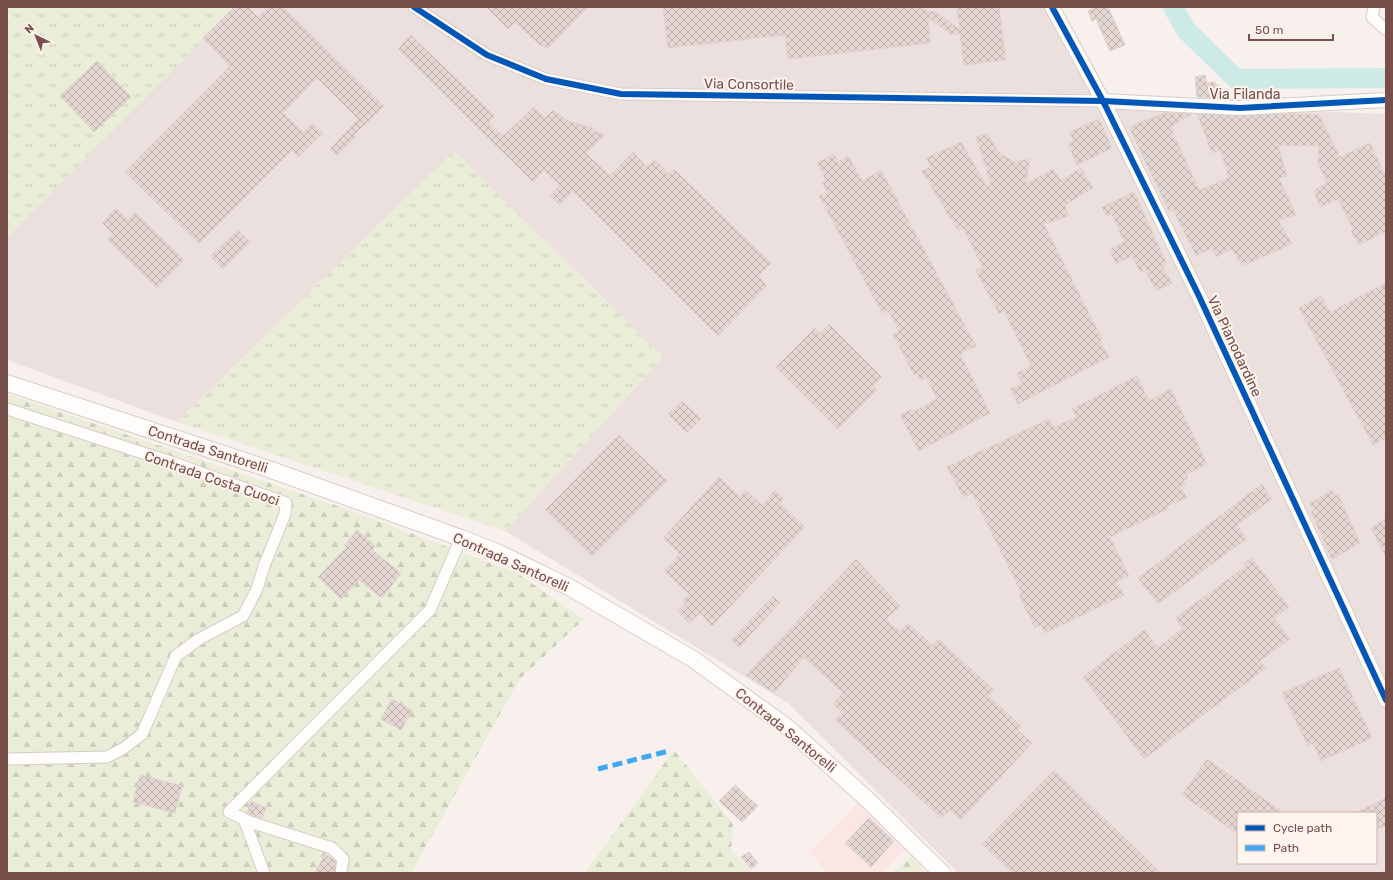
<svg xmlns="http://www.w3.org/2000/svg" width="1393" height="880" font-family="Rubik,sans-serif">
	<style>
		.commercial { fill: #fbe6e3 }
		.industrial { fill: #ebe0dd; fill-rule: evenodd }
		.grass { fill: url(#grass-tufts) }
		.forest { fill: url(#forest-firs) }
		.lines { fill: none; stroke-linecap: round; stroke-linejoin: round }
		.river { stroke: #cdeae6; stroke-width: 20 }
		.building { fill: url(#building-cross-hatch); stroke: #e1d2ce }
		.minor-casing { stroke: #d7ccc8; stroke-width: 13 }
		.tertiary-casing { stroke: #d7ccc8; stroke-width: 16 }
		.secondary-casing { stroke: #d9cdca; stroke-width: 18 }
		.minor { stroke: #fefdfc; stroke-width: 11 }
		.tertiary { stroke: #fefdfc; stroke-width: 14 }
		.secondary { stroke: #fefdfc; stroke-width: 16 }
		.rail { stroke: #e4e2e5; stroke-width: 3; stroke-dasharray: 6 4; stroke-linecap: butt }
		.quiet { stroke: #3fa9f5; stroke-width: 5; stroke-dasharray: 10 5; stroke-linecap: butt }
		.cycleway-casing { stroke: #fff4ee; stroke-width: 8 }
		.cycleway { stroke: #0057b8; stroke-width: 6 }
		.labels { text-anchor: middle; stroke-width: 4; stroke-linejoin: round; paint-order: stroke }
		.street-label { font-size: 14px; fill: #784f4b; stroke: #fff4ee }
	</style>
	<defs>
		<pattern id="grass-tufts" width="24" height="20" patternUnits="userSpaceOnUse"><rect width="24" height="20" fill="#eaedd7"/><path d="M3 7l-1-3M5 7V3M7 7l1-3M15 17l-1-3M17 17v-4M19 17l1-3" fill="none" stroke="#cccdba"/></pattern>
		<pattern id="forest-firs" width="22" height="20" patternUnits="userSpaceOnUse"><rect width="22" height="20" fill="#eaedd7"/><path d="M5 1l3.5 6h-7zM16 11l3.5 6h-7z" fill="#cccdba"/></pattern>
		<pattern id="building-cross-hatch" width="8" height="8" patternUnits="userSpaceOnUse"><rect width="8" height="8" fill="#e5d7d3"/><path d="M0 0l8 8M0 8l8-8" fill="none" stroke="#beb1ad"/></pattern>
	</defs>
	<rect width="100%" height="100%" fill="#f8f0ec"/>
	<path class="commercial" d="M858,803L905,850L882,873H828L809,852Z"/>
	<path class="industrial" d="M7,7H1051L1112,104L1386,114V873H958L788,703L505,531L663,357L454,151L177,422L7,360ZM1238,813H1376V863H1238Z"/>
	<g class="grass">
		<path d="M7,7H236L7,237Z"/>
		<path d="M454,151L663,357L505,531L177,422Z"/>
	</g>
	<g class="forest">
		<path d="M7,394L346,509L517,573L584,619L519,680L411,873H7Z"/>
		<path d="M674,750L733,824L731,850L753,873H585Z"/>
		<path d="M912,857L926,873H893Z"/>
	</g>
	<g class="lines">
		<path class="river" d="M1173,7L1186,30L1236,79L1385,78L1386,79"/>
	</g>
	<g class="building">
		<path d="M234,7H248L258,17L267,7H283L384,106L354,135L356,137L337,156L330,149L358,119L317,78L283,113L303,132L312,123L323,133L298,157L292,150L199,244L125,172L230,66L203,38Z"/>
		<path d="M486,7H588L548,48L541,46L515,22L508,29Z"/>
		<path d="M663,7H926L927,12L935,11L960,30L957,7H999L1006,60L964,65L960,34H950L928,17L930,43L788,59L785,35L668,48Z"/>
		<path d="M1097,7H1108L1125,45L1110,51L1096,19L1092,21L1088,11Z"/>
		<path d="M411,35L495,116L488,123L503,136L534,107L545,118L553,110L568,121L593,128L591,130L605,135L586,153L610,176L633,152L647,167L655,160L669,174L674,169L771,263L758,276L767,286L718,336L573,191L560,205L549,196L560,185L544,170L533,182L398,49Z"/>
		<path d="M97,61L131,97L94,132L60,96Z"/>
		<path d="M1205,75L1207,83L1215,82L1216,85H1219L1221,91L1228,89L1230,99L1197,97L1195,77Z"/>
		<path d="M1165,113L1192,114L1173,125L1174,130L1172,131L1199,190L1229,178L1220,150L1212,153L1197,114L1240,116L1286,114L1319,115L1340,157L1370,143L1386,177V231L1359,245L1351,231L1353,229L1338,199L1320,207L1314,191L1327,182L1318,164L1319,146L1278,145L1287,176L1279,178L1296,215L1278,220L1292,244L1242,266L1232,249L1216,257L1212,248L1196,256L1173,210L1169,211L1129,127Z"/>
		<path d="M1099,119L1112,148L1077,165L1068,144L1074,142L1069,132Z"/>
		<path d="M988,134L998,152L1014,162L1030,158L1026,184L1053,169L1061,180L1081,168L1093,188L1065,205L1068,216L1044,224L1102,339L1100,341L1109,357L1018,404L1010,389L1022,383L1017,373L1031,366L1004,311L999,314L976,271L983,268L963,228L958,231L922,171L931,167L926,158L961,142L987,187L991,185L976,137Z"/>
		<path d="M834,154L838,162L848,156L862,181L881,170L976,346L960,354L990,413L919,451L900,415L912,409L913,412L937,399L926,377L921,380L917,373L914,375L893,335L899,331L888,310L882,313L819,196L827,192L822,182L826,180L817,163Z"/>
		<path d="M1134,192L1167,264L1163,267L1172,283L1156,291L1145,270L1140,272L1132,256L1116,264L1109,250L1124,242L1112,214L1106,216L1102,207Z"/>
		<path d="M116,208L128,220L135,212L184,260L157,288L107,239L113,234L102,223Z"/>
		<path d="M238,230L250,242L223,269L210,256Z"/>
		<path d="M1386,283V438L1373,445L1299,308L1321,296L1330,312Z"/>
		<path d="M829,324L882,377L873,386L877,390L838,429L776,367L815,328L820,333Z"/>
		<path d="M1137,376L1149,401L1171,389L1207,464L1186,474L1188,478L1184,480L1186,485L1181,487L1187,498L1167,506L1168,509L1110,537L1129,576L1117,581L1124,595L1045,633L1041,625L1035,628L1019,595L1022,594L972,493L963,497L947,467L1049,419L1054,427L1077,417L1072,409Z"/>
		<path d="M682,401L701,419L687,433L668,414Z"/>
		<path d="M619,435L667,481L592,557L545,510Z"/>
		<path d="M719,477L740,497L745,490L762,505L775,490L783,498L780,503L805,527L712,626L700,613L689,623L677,611L685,604L683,601L689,594L664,571L680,554L663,538Z"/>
		<path d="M1262,484L1272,499L1237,525L1246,539L1158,604L1138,578Z"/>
		<path d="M1331,490L1335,496L1338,494L1360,543L1332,559L1311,512L1314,510L1310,504Z"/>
		<path d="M1386,519V557L1371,528Z"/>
		<path d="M357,530L375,546L372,550L401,573L382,598L359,580L341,599L318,577L346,548L344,546Z"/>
		<path d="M1252,558L1289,607L1274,618L1290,639L1260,661L1266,668L1144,759L1083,677L1144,630L1158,648L1183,628L1175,618L1246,566L1244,563Z"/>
		<path d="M856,559L900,606L885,620L900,631L908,623L932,645L938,639L994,690L989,696L1021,726L1018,730L1032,743L961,820L950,810L941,818L835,720L842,712L833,704L843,693L804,657L774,693L746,675Z"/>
		<path d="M773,596L780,603L739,647L731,640Z"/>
		<path d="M1339,668L1372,738L1321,761L1313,743L1308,746L1282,693Z"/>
		<path d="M392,699L412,710L401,730L381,719Z"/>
		<path d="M1207,759L1284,813H1238V834L1182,795Z"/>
		<path d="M1054,770L1161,873H1012L982,844Z"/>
		<path d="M140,775L182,786L175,813L133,802Z"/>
		<path d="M735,785L758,806L742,822L719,801Z"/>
		<path d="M1386,798V825L1376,830V813H1355Z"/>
		<path d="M251,801L266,808L262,818L247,813Z"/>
		<path d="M869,818L894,841L871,867L845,843Z"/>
		<path d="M749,852L758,863L751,869L741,857Z"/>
		<path d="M325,854L336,861L334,873H315Z"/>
	</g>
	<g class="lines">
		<defs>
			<g id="minor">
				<path d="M414,7L487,55L546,79L621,94L1103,101"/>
				<path d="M1374,7L1372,17L1386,30"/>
				<path d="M7,409L168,461L286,503L285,514L264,566L257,589L243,616L199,639L176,656L142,734L124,748L107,757L7,759"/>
				<path d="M244,819L264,873"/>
				<path d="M341,873L343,859L332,848L250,822L229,812L430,610L461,538"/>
			</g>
			<g id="tertiary">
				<path d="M1052,7L1103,101L1198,294L1386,700"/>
				<path d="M1103,101L1240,108L1386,100"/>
			</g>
			<path id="secondary" d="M7,383L263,467L461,538L499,553L569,587L693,659L788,728L869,801L942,873"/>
		</defs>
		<use href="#minor" class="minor-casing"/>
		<use href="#tertiary" class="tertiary-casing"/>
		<use href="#secondary" class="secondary-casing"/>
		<use href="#minor" class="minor"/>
		<use href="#tertiary" class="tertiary"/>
		<use href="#secondary" class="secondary"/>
		<path class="rail" d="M344,7L669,330L925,580L1046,703L1125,778L1211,846L1253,873"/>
		<path class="quiet" d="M598,769L669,751"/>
		<defs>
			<g id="cycleway">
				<path d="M414,7L487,55L546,79L621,94L1103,101L1240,108L1386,100"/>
				<path d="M1052,7L1103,101L1198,294L1386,700"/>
			</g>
		</defs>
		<use href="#cycleway" class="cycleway-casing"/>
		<use href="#cycleway" class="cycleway"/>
	</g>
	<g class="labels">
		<g class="street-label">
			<text transform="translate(749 84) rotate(1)" y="5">Via Consortile</text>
			<text x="1245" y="99">Via Filanda</text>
			<text transform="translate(1235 346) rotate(65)" y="5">Via Pianodardine</text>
			<text transform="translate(208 449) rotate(18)" y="5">Contrada Santorelli</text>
			<text transform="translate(212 478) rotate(19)" y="5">Contrada Costa Cuoci</text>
			<text transform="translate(511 562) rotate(24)" y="5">Contrada Santorelli</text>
			<text transform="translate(786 730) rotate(39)" y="5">Contrada Santorelli</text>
		</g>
	</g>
	<rect width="1393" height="880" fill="none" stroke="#784f4b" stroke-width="16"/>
	<rect x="1237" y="812" width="140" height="52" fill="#fff4ee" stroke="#c9b2ad"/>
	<rect x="1245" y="825" width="20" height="6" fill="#0057b8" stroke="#c9b2ad"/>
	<text x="1273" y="832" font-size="12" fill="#784f4b">Cycle path</text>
	<rect x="1245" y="845" width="20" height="6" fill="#3fa9f5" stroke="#c9b2ad"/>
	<text x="1273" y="852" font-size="12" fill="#784f4b">Path</text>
	<g transform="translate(36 36) rotate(317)" stroke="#fff4ee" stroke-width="3" paint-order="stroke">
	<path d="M0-3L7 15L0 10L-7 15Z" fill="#784f4b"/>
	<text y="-6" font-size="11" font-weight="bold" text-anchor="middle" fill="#784f4b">N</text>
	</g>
	<path d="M1249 34v6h84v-6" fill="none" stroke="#784f4b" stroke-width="2"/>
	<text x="1255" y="34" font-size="12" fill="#784f4b" stroke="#fff4ee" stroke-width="3" paint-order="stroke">50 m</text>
</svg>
